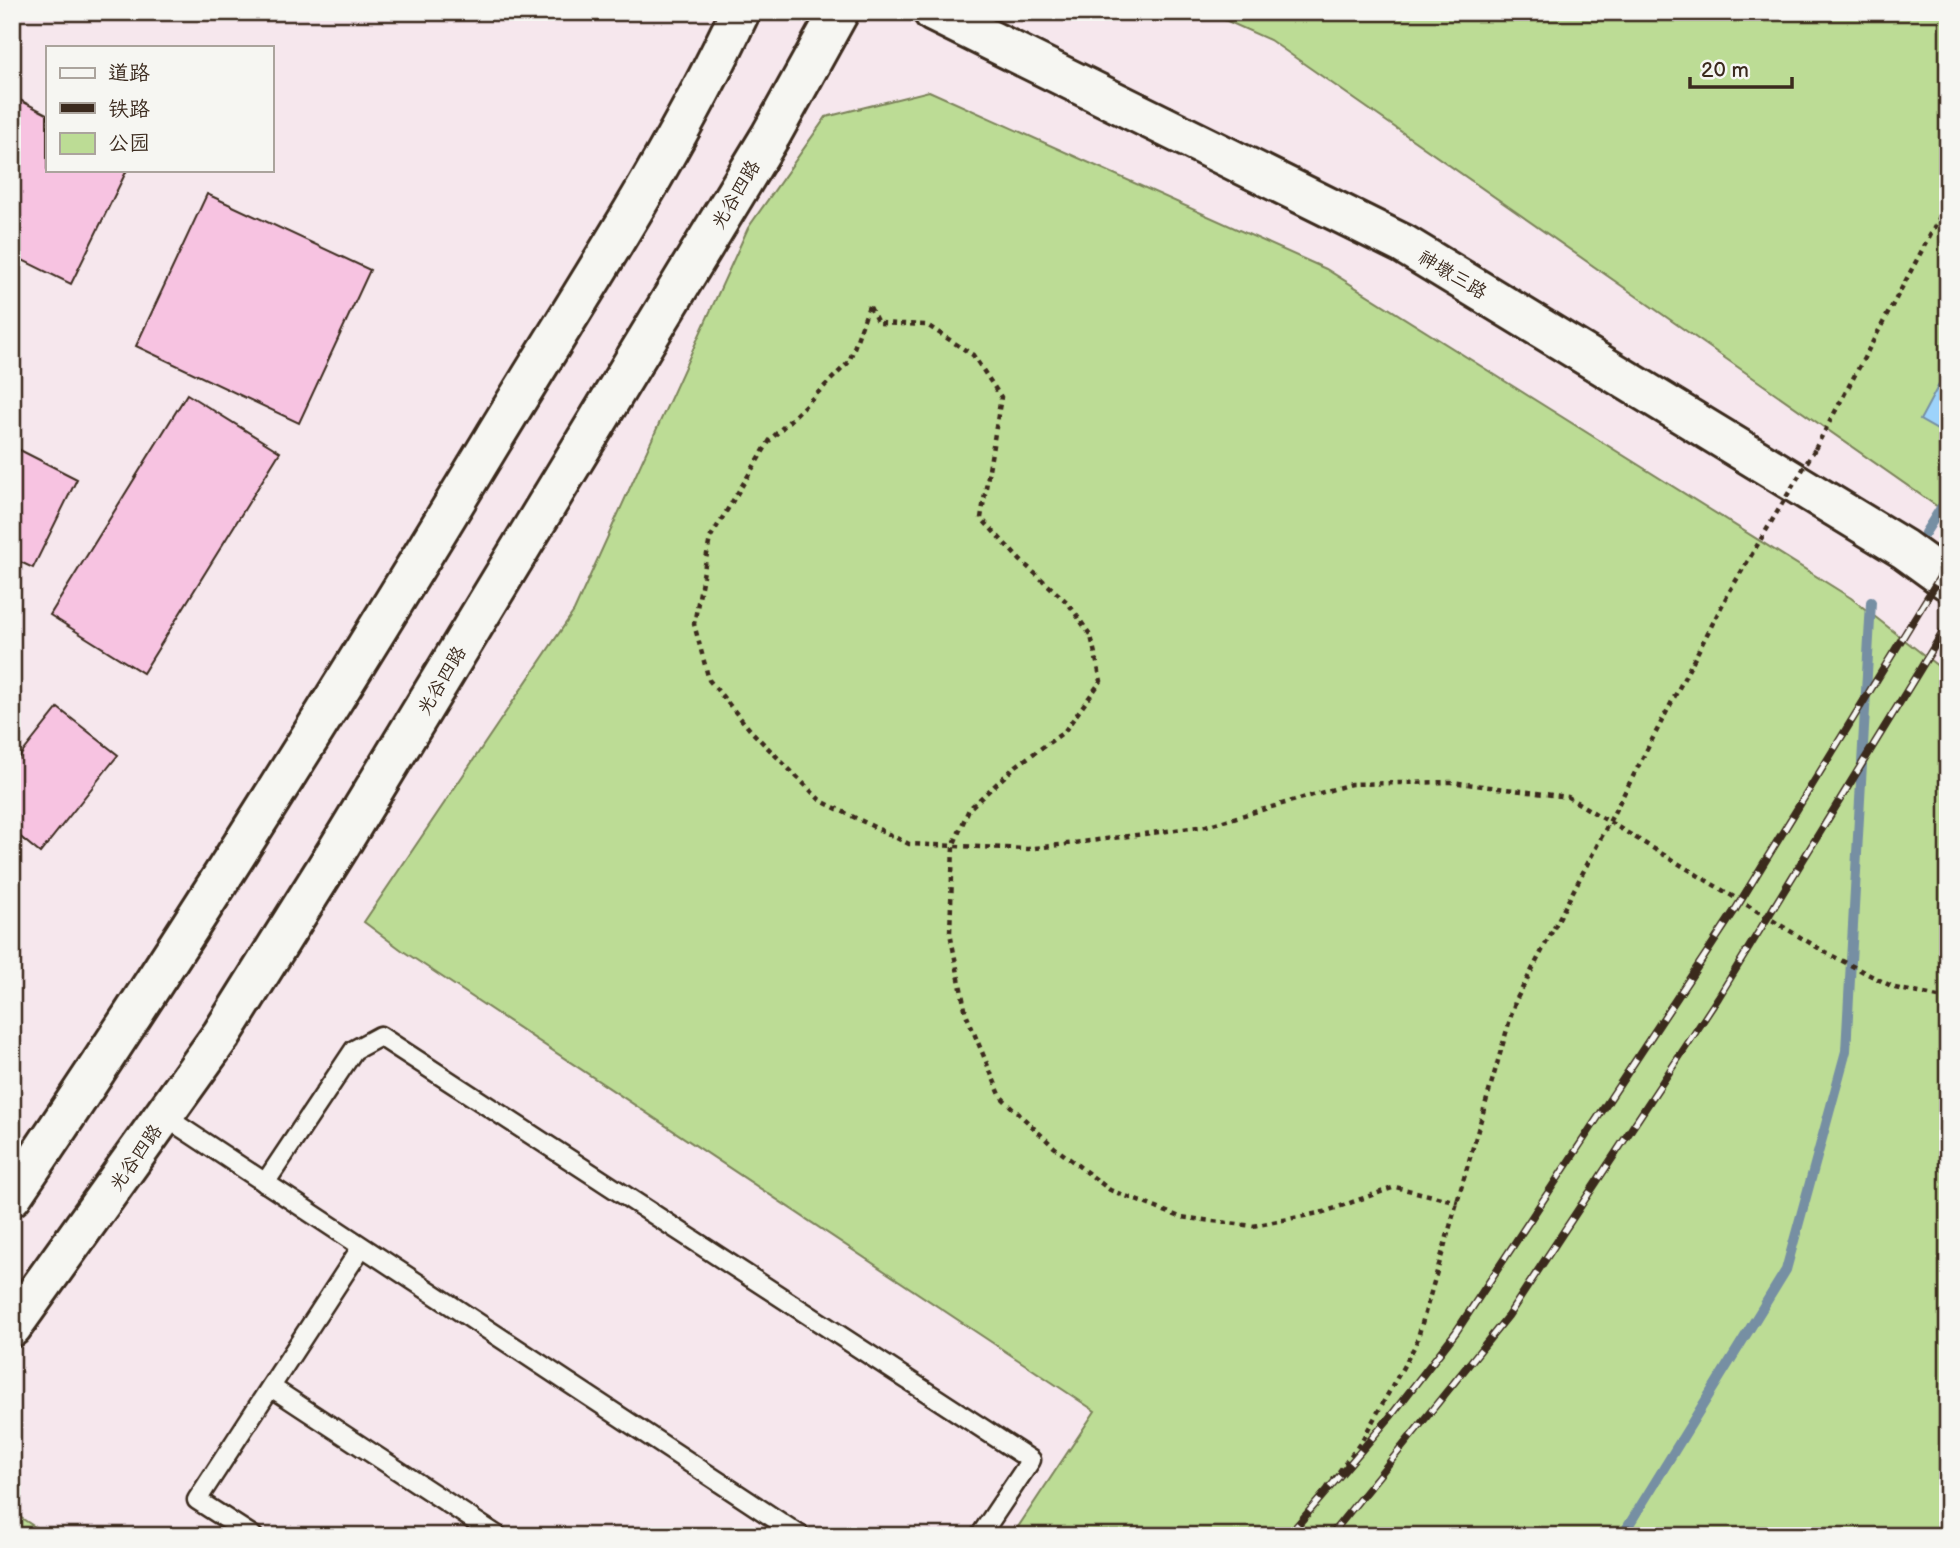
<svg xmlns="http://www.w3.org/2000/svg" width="1960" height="1548" font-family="'Balsamiq Sans','LXGW WenKai TC',sans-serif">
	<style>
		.green { fill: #bcdc95; stroke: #7c835a; stroke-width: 2 }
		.water { fill: #9dd3fb; stroke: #768fa3; stroke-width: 2 }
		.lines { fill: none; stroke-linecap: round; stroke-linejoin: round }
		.stream { stroke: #768fa3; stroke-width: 10 }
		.building { fill: #f7c3e1; stroke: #3b2a1e; stroke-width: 2 }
		.service-casing { stroke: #3b2a1e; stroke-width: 23 }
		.tertiary-casing { stroke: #3b2a1e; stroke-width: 44 }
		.secondary-casing { stroke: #3b2a1e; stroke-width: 44 }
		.path { stroke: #3b2a1e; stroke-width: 4.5; stroke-dasharray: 5 5; stroke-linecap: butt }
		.service { stroke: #f6f6f2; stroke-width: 18 }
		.tertiary { stroke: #f6f6f2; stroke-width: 38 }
		.secondary { stroke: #f6f6f2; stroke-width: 38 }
		.rail-casing { stroke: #3b2a1e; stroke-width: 8 }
		.rail { stroke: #f6f6f2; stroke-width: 5; stroke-dasharray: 16; stroke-linecap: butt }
		.path-bridge { stroke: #3b2a1e; stroke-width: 4.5; stroke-dasharray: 5 5; stroke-linecap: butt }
		.labels { text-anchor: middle; stroke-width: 5; stroke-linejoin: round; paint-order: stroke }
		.street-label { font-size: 19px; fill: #3b2a1e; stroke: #f6f6f2 }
	</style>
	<rect width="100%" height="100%" fill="#f6e7ed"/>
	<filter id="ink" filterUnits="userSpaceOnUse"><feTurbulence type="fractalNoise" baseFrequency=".0143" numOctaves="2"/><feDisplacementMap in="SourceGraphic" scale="14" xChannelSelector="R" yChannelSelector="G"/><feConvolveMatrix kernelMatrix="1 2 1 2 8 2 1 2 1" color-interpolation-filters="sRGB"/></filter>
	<g filter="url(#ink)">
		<g class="green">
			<path d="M1207,12H1948V514L1270,40Z"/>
			<path d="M929,91L1326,269L1851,598L1948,674V1536H1012L1095,1411L403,951L364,922L574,611L748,228L826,117Z"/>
			<path d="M12,1512L49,1536H12Z"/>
		</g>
		<path class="water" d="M1948,368V436L1920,420Z"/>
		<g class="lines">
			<g class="stream">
				<path d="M1925,533L1948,497"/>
				<path d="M1622,1536L1786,1270L1846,1051L1871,602"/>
			</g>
		</g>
		<g class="building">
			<path d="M12,96L47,114V170H127L71,284L12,255Z"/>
			<path d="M207,194L370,270L299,423L136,346Z"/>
			<path d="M187,394L280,452L143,673L50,615Z"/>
			<path d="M12,446L77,479L33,568L12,558Z"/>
			<path d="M58,708L118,755L40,853L12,830V766Z"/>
		</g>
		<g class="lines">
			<defs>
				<g id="service">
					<path d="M164,1116L801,1536"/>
					<path d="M265,1183L354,1050L380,1036L1031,1460L980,1536"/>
					<path d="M271,1387L498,1536"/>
					<path d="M253,1536L197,1500L361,1248"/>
				</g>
				<path id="tertiary" d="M933,12L1403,244L1904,549L1948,581"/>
				<g id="secondary">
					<path d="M12,1196C180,949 338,696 492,441C577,300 670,162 740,12"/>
					<path d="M12,1327L222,1034L338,849L771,135L839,12"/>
				</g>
			</defs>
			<use href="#service" class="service-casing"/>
			<use href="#tertiary" class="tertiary-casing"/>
			<use href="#secondary" class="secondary-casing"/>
			<g class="path">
				<path d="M869,306L849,362L770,440L710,538L694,624L709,680L751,731L821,801L909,844L1028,849L1206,826L1351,784L1451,782L1568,797L1825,952L1895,988L1948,999"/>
				<path d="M870,307L878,323L927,325L973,355L1001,397L981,518L1020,560L1068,603L1091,636L1101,681L1064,732L1016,766L969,809L953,846L950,933L966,1014L1001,1097L1054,1147L1110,1190L1180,1217L1253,1226L1324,1212L1395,1187L1458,1202"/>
				<path d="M1815,449L1948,202"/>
				<path d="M1291,1536L1361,1442L1416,1344L1515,1002L1554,928"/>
			</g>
			<use href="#service" class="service"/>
			<use href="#tertiary" class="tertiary"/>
			<use href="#secondary" class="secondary"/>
			<defs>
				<g id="rail">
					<path d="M1288,1536L1390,1417L1456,1332L1735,910L1948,564"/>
					<path d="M1330,1536L1508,1316L1718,998L1948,624"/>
				</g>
			</defs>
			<use href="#rail" class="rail-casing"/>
			<use href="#rail" class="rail"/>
			<path class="path-bridge" d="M1554,928L1728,594L1815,449"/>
		</g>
	</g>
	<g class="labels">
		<g class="street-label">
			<text transform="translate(735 194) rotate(-59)" y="7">光谷四路</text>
			<text transform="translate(1453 274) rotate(31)" y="7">神墩三路</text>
			<text transform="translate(441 680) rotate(-59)" y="7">光谷四路</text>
			<text transform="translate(135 1157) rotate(-55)" y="7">光谷四路</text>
		</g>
	</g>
	<rect width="1960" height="1548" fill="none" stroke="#f6f6f2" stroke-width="42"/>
	<rect x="21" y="21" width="1918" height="1506" fill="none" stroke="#3b2a1e" stroke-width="2.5" filter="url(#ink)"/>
	<rect x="46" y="46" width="228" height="126" fill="#f6f6f2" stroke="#aba49d" stroke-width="2"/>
	<rect x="60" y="68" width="35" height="10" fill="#f6f6f2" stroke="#aba49d" stroke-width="2"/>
	<text x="108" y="80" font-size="21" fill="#3b2a1e">道路</text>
	<rect x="60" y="103" width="35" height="10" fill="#3b2a1e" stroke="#aba49d" stroke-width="2"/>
	<text x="108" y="116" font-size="21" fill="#3b2a1e">铁路</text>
	<rect x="60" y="133" width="35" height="21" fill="#bcdc95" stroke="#aba49d" stroke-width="2"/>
	<text x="108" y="150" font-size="21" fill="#3b2a1e">公园</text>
	<path d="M1690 77v10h102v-10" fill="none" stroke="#3b2a1e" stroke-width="3.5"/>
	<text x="1701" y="77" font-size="21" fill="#3b2a1e" stroke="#f6f6f2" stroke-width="5" paint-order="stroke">20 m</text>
</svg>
